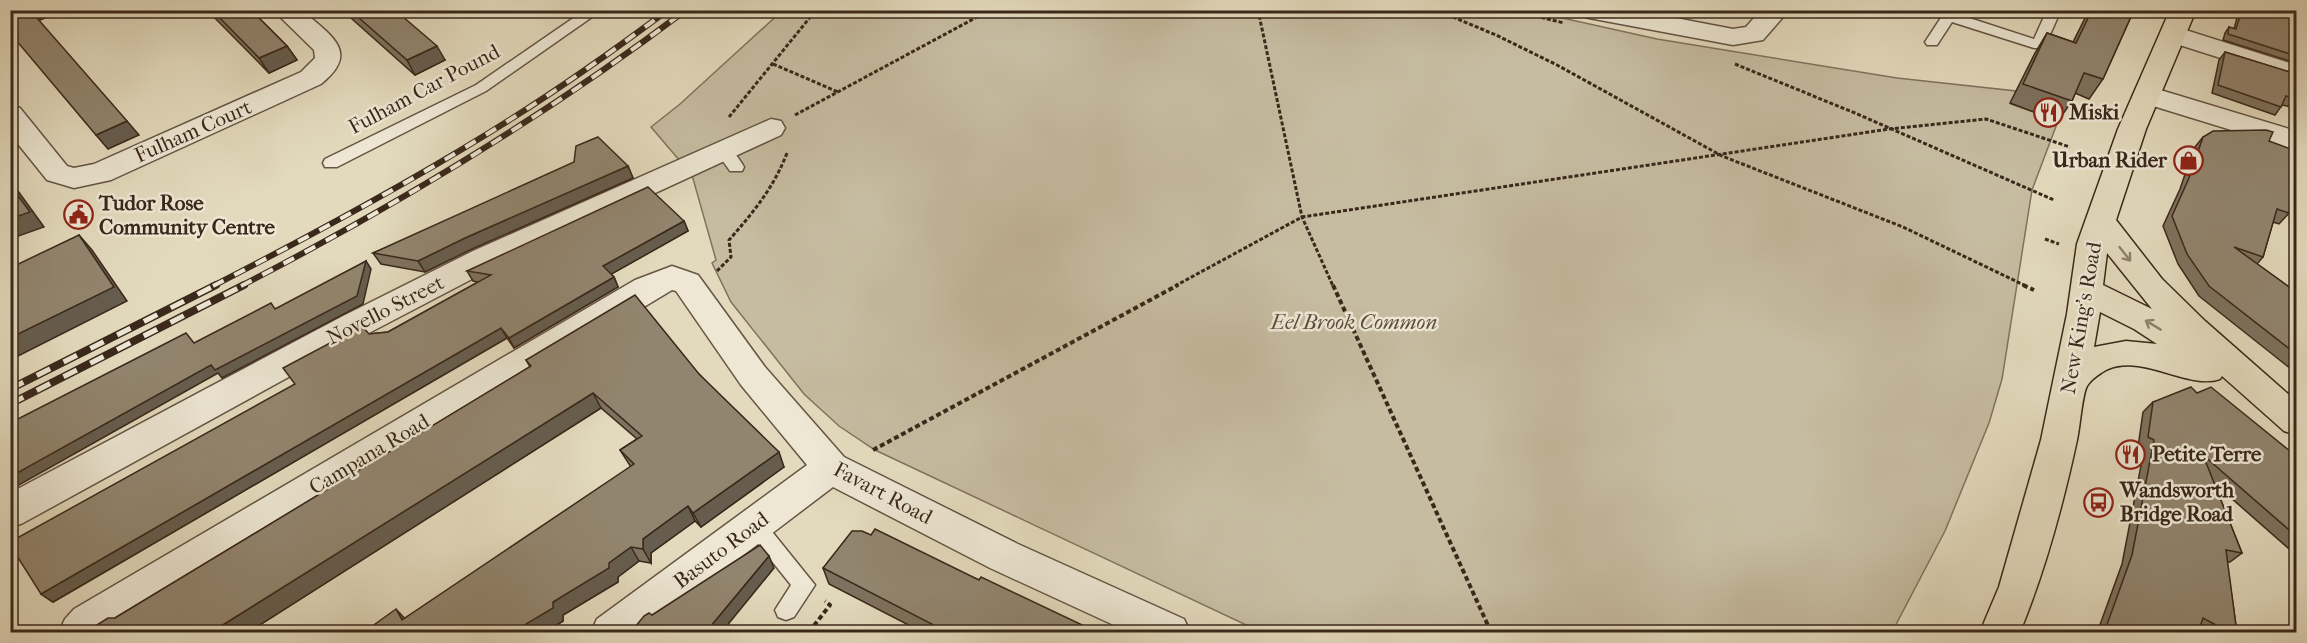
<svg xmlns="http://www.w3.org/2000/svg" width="2307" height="643" font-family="'IM FELL French Canon',serif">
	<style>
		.green { fill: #c6bca1; stroke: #80725e; stroke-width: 1.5 }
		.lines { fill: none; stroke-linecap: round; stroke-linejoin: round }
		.service-casing { stroke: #645444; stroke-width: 3 }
		.minor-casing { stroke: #645444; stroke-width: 3 }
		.tertiary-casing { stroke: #645444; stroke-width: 3 }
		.primary-casing { stroke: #3a281b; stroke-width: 3 }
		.path-far1 { stroke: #3a281b; stroke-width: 3; stroke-dasharray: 4 2; stroke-linecap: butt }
		.path { stroke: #3a281b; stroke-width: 4; stroke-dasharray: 5 3; stroke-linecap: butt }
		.service { fill: #ede7d4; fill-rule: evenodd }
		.minor { fill: #ede7d4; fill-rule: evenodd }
		.tertiary { fill: #ede7d4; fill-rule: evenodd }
		.primary { fill: #e3dabd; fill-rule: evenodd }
		.rail-far1-casing { stroke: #3a281b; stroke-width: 6 }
		.rail-casing { stroke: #3a281b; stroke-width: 8 }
		.rail-far1 { stroke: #ede7d4; stroke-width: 4; stroke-dasharray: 12; stroke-linecap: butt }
		.rail { stroke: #ede7d4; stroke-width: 5; stroke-dasharray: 15; stroke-linecap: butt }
		.wall { fill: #7e725f; stroke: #3a281b; stroke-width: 1.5 }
		.shaded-wall { fill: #665d4e; stroke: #3a281b; stroke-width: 1.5 }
		.building { fill: #92856f; stroke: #3a281b; stroke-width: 1.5 }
		.oneway { stroke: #8e816c }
		.labels { text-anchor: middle; stroke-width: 5; stroke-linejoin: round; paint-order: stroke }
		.street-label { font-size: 21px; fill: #3a281b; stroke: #ede7d4 }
		.poi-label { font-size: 21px; font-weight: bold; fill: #3a281b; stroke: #ede7d4; text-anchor: start }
		.park-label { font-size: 21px; font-style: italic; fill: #5d4d3c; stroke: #ede7d4 }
	</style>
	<rect width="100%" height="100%" fill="#e3dabd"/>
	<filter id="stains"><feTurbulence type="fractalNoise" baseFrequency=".00333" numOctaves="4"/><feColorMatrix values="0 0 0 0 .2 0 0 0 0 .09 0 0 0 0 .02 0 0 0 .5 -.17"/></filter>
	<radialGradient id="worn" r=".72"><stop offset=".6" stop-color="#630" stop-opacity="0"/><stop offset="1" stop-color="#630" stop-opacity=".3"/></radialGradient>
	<path class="green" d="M783,10L1531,11L1657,39L1897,78L2016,91L2011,104L2058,121L2032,190L2002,379L1989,423L1945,531L1892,632H1261L875,450L839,426L804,394L731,302L712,263L716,260L692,175L651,127L680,104Z"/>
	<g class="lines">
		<defs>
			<g id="service">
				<path d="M585,10H602L486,91L337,167H325L323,163L325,159L476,85Z"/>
				<path d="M1946,10H1960L1957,14L2034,39L2047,10H2061L2044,48H2034L1952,22L1937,45H1927L1925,42Z"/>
				<path d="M723,145C732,147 739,159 744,167L742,171H730L715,150L717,146Z"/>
				<path d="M754,515L761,518L815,585L794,617L786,620L778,617L775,610L791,585L747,530L744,524L747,518Z"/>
			</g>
			<g id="minor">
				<path d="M273,10H302C329,35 362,51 321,84L111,180L74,188L47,180L10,134V105L20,108L67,166L74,168L94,164L301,72L315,58L314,50Z"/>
				<path d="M1576,10H1634L1733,29L1746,27L1761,10H1789L1763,40L1733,45L1589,18L1580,15Z"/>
				<path d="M2173,26L2296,65V82L2164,40L2160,34L2164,28Z"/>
				<path d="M771,119L781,121L785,128L781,135L495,267L367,334L23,523L10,528V493L343,316L473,251Z"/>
				<path d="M672,266L698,275L765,367L844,457L1018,544L1184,619L1190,632H1129L990,568L833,487L642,632H591L597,619L807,465L741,385L676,291L672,290L106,632H59L65,619L74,609L635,280Z"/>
			</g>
			<path id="tertiary" d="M2147,86L2296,131V150L2137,101L2133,95L2137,89Z"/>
			<path id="primary" d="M2170,10H2196L2146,129L2116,220L2162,279L2205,321L2296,401V435L2284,431L2222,376L2220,379C2188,390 2144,354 2108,369C2102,372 2091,379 2087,386C2082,395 2080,427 2077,440C2063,505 2045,571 2020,632H1980L1999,587L2041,440L2067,314L2077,244L2118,129ZM2107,253L2152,309L2103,285ZM2100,312L2134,329L2157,344L2126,341L2094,347Z"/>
		</defs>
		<use href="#service" class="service-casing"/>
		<use href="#minor" class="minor-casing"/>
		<use href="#tertiary" class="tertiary-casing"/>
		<use href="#primary" class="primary-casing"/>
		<g class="path-far1">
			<path d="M1258,10L1302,217L1333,286"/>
			<path d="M1436,10L1496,35L1557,65L1722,156L1903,227L2026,286"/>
			<path d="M1512,10L1564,23"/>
			<path d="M773,64L838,92"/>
			<path d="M1735,64L1855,113L2054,200"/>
			<path d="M795,115L990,10"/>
			<path d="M729,117L816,10"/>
			<path d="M2045,239L2059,244"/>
			<path d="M717,271L731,257L729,240C753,213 774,187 787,153"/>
			<path d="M1175,286L1302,217L1889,129L1986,119L2070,147"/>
		</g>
		<g class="path">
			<path d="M1333,285L1491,632"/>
			<path d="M2023,285L2034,290"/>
			<path d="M873,450L1178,285"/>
			<path d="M809,632L830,605L825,601"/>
		</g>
		<use href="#service" class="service"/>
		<use href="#minor" class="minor"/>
		<use href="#tertiary" class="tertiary"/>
		<use href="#primary" class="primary"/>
		<defs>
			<g id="rail-far1">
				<path d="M213,286C314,234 415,180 511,119C565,85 617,48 668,10"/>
				<path d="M241,286C397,205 546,116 686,10"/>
			</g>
			<g id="rail">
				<path d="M10,389L216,285"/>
				<path d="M10,404L244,285"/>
			</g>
		</defs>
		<use href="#rail-far1" class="rail-far1-casing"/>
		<use href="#rail" class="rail-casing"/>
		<use href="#rail-far1" class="rail-far1"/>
		<use href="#rail" class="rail"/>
	</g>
	<g class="wall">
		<path d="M207,10H251L287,46L297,60L269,73Z"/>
		<path d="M342,10H395L445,60L415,75Z"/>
		<path d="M2089,10H2134L2103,79L2089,99L2075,93L2072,101L2058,121L2010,103L2035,53L2047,33L2073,42Z"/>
		<path d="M2239,10H2296V63L2223,40L2225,33L2229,27L2234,29Z"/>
		<path d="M2225,52L2296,74V101L2291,107L2282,105L2275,115L2212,93L2219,60Z"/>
		<path d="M2203,137L2269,141L2289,213L2279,224L2273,222L2263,257L2257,264L2296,292V373L2199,296L2178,264L2163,226L2180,189L2194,148Z"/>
		<path d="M628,166L633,178L472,249L425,272L381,264L373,253Z"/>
		<path d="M684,221L688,231L611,274L614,277L618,287L514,348L507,338L53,602L41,594L295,384L369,334L388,332L478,282L473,281L467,271Z"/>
		<path d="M526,360L699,374L784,467L701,527L695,521L651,553V563L639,561L618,577V582L563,615V621L544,633H364L405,618L631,467L620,450L637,439L601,408L247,633H94L115,618L530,367Z"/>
		<path d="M2197,393L2296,456V555L2214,483L2242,553L2230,562H2227L2237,633H2203L2199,630L2198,633H2097L2122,564L2144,450L2138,447L2143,412L2153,402Z"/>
		<path d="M871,535L979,580L1099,633H924L829,584L823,568Z"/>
	</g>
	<g class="shaded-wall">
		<path d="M30,10H62L38,21Z"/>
		<path d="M287,46L297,60L269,73L259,58Z"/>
		<path d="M437,46L445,60L415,75L407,60Z"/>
		<path d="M127,121L139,135L108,149L96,135Z"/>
		<path d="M628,166L633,178L472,249L425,272L418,261L465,238Z"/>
		<path d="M10,180L44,227L10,239Z"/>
		<path d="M684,221L688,231L608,276L603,266Z"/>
		<path d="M79,235L92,250L127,301L10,360V338Z"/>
		<path d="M366,261L371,269L363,304L222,378L218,373L10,490V477Z"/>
		<path d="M614,277L618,287L514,348L509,338Z"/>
		<path d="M501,328L507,338L53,602L41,594Z"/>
		<path d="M593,393L601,408L247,633H210Z"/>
		<path d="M779,452L784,467L701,527L693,513Z"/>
		<path d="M688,506L695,521L651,553V563L643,549V539Z"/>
		<path d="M631,547L639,561L618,577V582L563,615V621L544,633H511Z"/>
		<path d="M769,556L774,568L721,633H705Z"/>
		<path d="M396,609L409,623L402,620Z"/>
	</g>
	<g class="building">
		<path d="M10,10H30L127,121L96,135L10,33Z"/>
		<path d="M212,10H251L287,46L259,58Z"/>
		<path d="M350,10H395L437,46L407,60Z"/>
		<path d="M2092,10H2134L2103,79L2084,73L2072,101L2023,84L2047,33L2076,43Z"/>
		<path d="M2242,10H2296V56L2228,34L2229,27L2236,29Z"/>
		<path d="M2225,52L2296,74V99L2286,96L2281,107L2218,85Z"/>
		<path d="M2266,130L2273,132L2269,141L2296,151V184L2289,213L2277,209L2263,257L2234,247L2296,292V354L2209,286L2187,254L2172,216L2189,178L2203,137L2213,131Z"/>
		<path d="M598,137L628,166L465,238L418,261L373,253L574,162L576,146Z"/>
		<path d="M10,185L30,212L10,219Z"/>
		<path d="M648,187L684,221L603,266L614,277L509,338L501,328L41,594L10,545V542L295,384L283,368L362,326L369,334L388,332L491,275L467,271Z"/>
		<path d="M79,235L114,287L10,338V268Z"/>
		<path d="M366,261L357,296L215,370L211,365L10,477V423L186,333L194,343L271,303L275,309Z"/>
		<path d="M635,295L699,374L779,452L693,513L688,506L643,539V549L631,547L609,563V568L553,602V608L511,633L364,632L396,609L402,620L634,464L620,450L642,436L593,393L210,633H94L92,628L108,618H115L531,366L526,360Z"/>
		<path d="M2191,387L2197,393L2211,387L2296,456V536L2203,455L2242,553L2226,550L2237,633H2231L2203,618L2198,633H2104L2132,555L2154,440L2148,437L2153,402Z"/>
		<path d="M875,529L979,580L981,577L1099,633H949L823,568L852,531H862L871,535Z"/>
		<path d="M760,545L769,556L705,633H630L644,616L649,613L652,615Z"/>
	</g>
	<defs><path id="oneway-shaft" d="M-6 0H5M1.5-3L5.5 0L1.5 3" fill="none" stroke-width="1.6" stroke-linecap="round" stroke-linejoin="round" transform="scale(1.5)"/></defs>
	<g class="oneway">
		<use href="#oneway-shaft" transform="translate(2125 254) rotate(52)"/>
		<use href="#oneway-shaft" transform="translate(2153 325) rotate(-149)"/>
	</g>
	<defs>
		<symbol id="restaurant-ring" viewBox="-11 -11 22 22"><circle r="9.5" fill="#ede7d4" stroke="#8f2418" stroke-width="1.5"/><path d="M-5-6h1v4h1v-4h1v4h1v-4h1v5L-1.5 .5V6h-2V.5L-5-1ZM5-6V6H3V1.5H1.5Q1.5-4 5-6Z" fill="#8f2418"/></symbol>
		<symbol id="shop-ring" viewBox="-11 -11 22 22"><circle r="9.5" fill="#ede7d4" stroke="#8f2418" stroke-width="1.5"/><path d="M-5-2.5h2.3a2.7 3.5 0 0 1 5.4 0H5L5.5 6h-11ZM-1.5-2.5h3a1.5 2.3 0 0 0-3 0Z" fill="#8f2418"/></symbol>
		<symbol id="civic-ring" viewBox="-11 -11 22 22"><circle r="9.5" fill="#ede7d4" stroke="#8f2418" stroke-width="1.5"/><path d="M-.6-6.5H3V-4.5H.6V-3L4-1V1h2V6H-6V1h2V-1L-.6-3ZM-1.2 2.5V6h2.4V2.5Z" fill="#8f2418"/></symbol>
		<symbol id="bus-ring" viewBox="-11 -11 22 22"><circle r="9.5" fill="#ede7d4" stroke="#8f2418" stroke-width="1.5"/><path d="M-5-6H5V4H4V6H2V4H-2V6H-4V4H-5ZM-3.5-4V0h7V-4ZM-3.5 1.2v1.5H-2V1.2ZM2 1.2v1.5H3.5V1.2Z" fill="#8f2418"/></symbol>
	</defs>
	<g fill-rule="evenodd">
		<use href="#restaurant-ring" x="2032" y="96" width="33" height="33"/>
		<use href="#shop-ring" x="2172" y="144" width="33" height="33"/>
		<use href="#civic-ring" x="62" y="198" width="33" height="33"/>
		<use href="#restaurant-ring" x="2114" y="438" width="33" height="33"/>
		<use href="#bus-ring" x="2082" y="486" width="33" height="33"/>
	</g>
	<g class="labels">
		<g class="street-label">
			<text transform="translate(424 89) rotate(-28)" y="7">Fulham Car Pound</text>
			<text transform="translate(193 131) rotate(-24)" y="7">Fulham Court</text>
			<text transform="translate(385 310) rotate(-27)" y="7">Novello Street</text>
			<text transform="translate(2081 318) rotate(-80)" y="7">New King's Road</text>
			<text transform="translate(369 454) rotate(-31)" y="7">Campana Road</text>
			<text transform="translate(883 493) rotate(28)" y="7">Favart Road</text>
			<text transform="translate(721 550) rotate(-37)" y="7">Basuto Road</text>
		</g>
		<g class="poi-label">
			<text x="2069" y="119">Miski</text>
			<text x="2167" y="167" text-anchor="end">Urban Rider</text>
			<text x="99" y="210">Tudor Rose<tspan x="99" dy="24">Community Centre</tspan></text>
			<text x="2152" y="461">Petite Terre</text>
			<text x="2120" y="497">Wandsworth<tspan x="2120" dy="24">Bridge Road</tspan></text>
		</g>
		<g class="park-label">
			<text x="1354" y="329">Eel Brook Common</text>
		</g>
	</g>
	<rect width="2307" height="643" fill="none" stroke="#e3dabd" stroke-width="36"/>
	<rect x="12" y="12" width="2283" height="619" fill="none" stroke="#3a281b" stroke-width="3"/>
	<rect x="18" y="18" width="2271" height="607" fill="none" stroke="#3a281b" stroke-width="1.5"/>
	<rect width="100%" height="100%" filter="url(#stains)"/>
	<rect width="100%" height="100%" fill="url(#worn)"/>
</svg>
